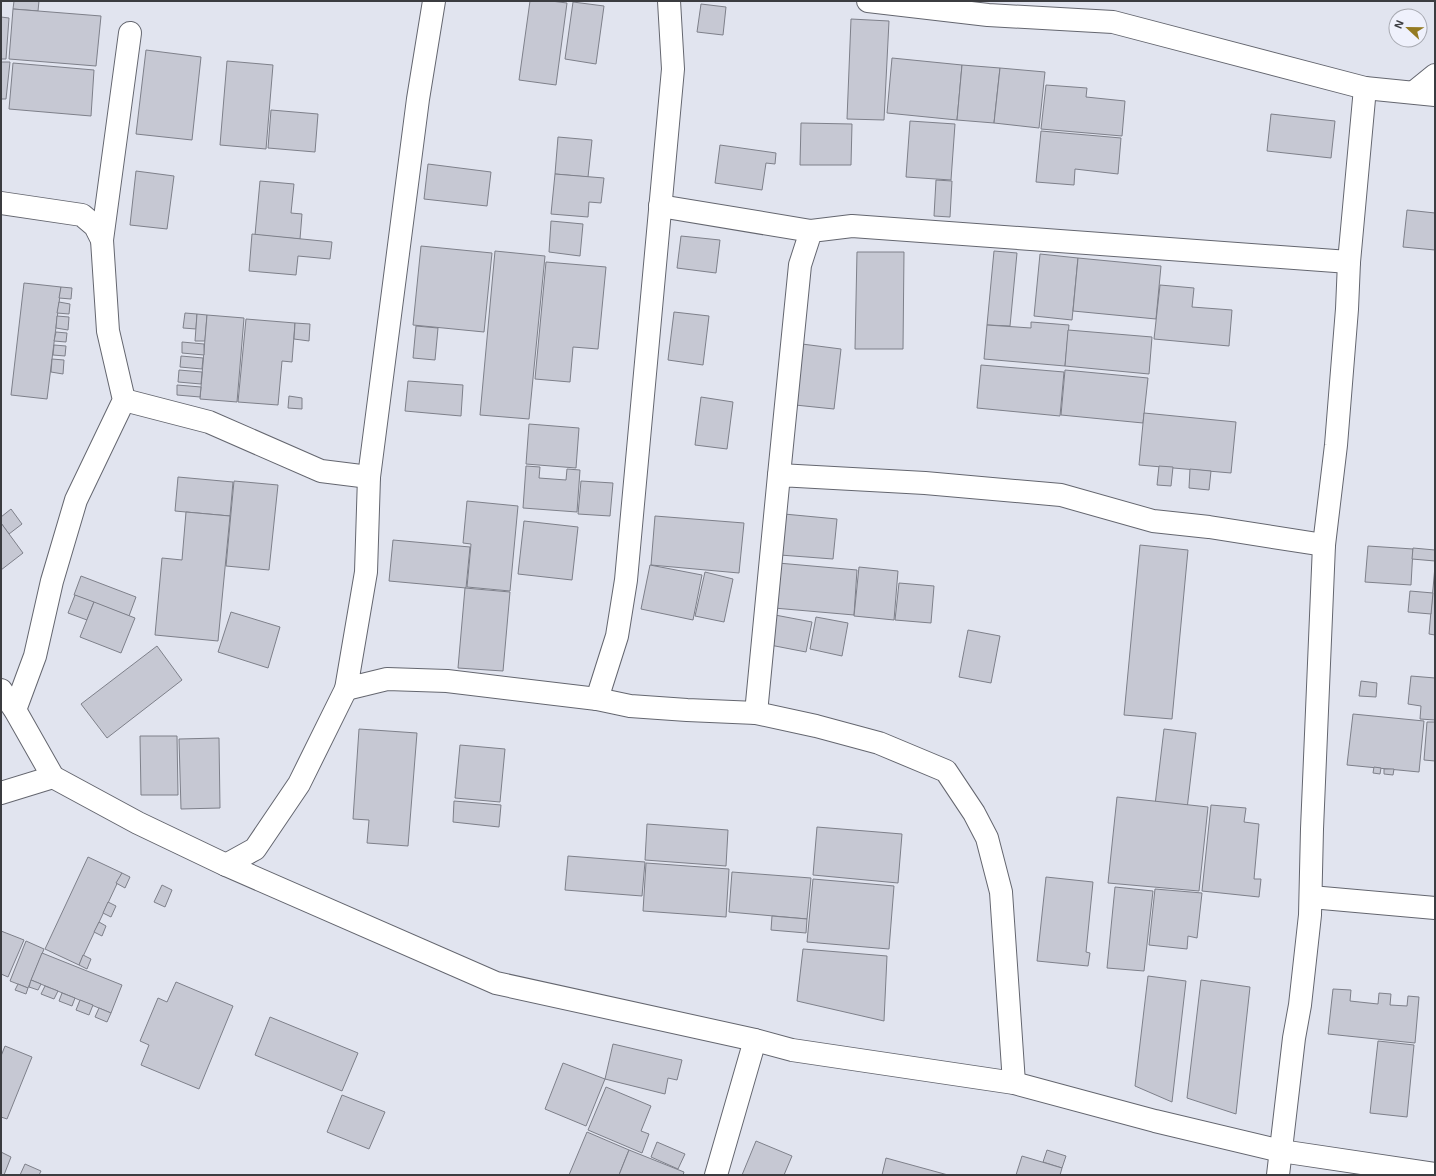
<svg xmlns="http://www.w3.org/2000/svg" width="1436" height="1176" font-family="Arial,sans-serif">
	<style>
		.building { fill: #c6c8d3; stroke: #7e808a }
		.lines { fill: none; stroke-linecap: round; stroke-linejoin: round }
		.minor-casing { stroke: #64666f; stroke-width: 24 }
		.minor { stroke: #fff; stroke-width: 22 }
	</style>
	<rect width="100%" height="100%" fill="#e1e4ef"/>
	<g class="building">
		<path d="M14,1H39L38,11L13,9Z"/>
		<path d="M530,1H551L567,3L556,85L519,80Z"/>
		<path d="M573,2L604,6L596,64L565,59Z"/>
		<path d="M701,4L726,7L723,35L697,32Z"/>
		<path d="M13,9L101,16L96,66L9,59Z"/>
		<path d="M1,17L9,18L6,59H1Z"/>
		<path d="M851,19L889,21L884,120L847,119Z"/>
		<path d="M146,50L201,57L192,140L136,134Z"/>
		<path d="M892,58L962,65L957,120L887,113Z"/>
		<path d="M227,61L273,65L266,149L220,145Z"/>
		<path d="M1,62H10L6,99H1Z"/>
		<path d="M13,63L94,70L91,116L9,109Z"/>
		<path d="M962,65L1000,68L994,123L957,120Z"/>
		<path d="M1000,68L1045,72L1039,128L994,123Z"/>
		<path d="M1046,85L1087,88L1086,97L1125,101L1122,136L1041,129Z"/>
		<path d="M271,110L318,114L315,152L268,148Z"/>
		<path d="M1271,114L1335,121L1331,158L1267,151Z"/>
		<path d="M910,121L955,124L951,180L906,177Z"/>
		<path d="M801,123L852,124L851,165H800Z"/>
		<path d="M1041,131L1121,138L1118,174L1075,169L1074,185L1036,182Z"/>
		<path d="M558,137L592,140L588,177L555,174Z"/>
		<path d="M720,145L776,153L775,164L766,163L762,190L715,183Z"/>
		<path d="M428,164L491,172L487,206L424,199Z"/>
		<path d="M136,171L174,176L167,229L130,225Z"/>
		<path d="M555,174L604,178L601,203L589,202L588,217L551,214Z"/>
		<path d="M936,180L952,181L950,217L934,216Z"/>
		<path d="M260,181L294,184L291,213L302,214L300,239L255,235Z"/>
		<path d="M1407,210L1435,213V250L1403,247Z"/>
		<path d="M551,221L583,224L580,256L549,252Z"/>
		<path d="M252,234L332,242L330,259L298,256L296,275L249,271Z"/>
		<path d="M681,236L720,240L716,273L677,268Z"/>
		<path d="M421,246L492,253L484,332L413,325Z"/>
		<path d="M495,251L545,256L529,419L480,415Z"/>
		<path d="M994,251L1017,253L1010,326L987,325Z"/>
		<path d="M857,252H904L903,349H855Z"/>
		<path d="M1040,254L1078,258L1072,320L1034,316Z"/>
		<path d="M1078,258L1161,266L1156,319L1073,311Z"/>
		<path d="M546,262L606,267L598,349L573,347L570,382L535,379Z"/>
		<path d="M24,283L61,287L47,399L11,395Z"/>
		<path d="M1160,285L1194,288L1192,307L1232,310L1229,346L1154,339Z"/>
		<path d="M61,287L72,288L71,299L59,298Z"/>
		<path d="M59,302L70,304L69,314L57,313Z"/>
		<path d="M674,312L709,316L703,365L668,360Z"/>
		<path d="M185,313L197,314L196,329L183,328Z"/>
		<path d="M197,314L207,315L205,341H195Z"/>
		<path d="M207,315L244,318L237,402L200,399Z"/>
		<path d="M57,316L69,317L68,330L56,328Z"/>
		<path d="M246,319L295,323L292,362L282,361L278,405L238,402Z"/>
		<path d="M1031,322L1069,325L1065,366L984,359L987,325L1031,328Z"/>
		<path d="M295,323L310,324L309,341L294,339Z"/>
		<path d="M416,326L438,328L435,360L413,358Z"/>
		<path d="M1068,330L1152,337L1149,374L1065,366Z"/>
		<path d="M56,332L67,333L66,342L54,341Z"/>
		<path d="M182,342L204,344V355L182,353Z"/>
		<path d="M802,344L841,349L834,409L795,405Z"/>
		<path d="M54,345L66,346L65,356L53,355Z"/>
		<path d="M181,356L203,358L202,369L180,367Z"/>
		<path d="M52,359L64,360L63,374L51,372Z"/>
		<path d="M981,365L1064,372L1060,416L977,408Z"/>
		<path d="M179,370L202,372L201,384L178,382Z"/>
		<path d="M1065,370L1148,378L1143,423L1061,415Z"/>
		<path d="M408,381L463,385L461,416L405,411Z"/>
		<path d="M177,385L201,387L200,397L177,395Z"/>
		<path d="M289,396L302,398V409L288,408Z"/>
		<path d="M701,397L733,402L727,449L695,445Z"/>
		<path d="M1144,413L1236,422L1231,473L1139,465Z"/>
		<path d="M529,424L579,428L576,468L526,464Z"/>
		<path d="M526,466L540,467L539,478L566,480L567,469L580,470L577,512L523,508Z"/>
		<path d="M1159,466L1173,467L1171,486L1157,485Z"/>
		<path d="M1190,469L1211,471L1209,490L1189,488Z"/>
		<path d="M178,477L233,482L230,516L175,511Z"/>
		<path d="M234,481L278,485L269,570L226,566Z"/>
		<path d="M581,481L613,483L610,516L578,514Z"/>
		<path d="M467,501L518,506L510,591L467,587L471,544L463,543Z"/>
		<path d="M11,509L22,524L9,534L1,523V517Z"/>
		<path d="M186,512L230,516L218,641L155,635L162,558L182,560Z"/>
		<path d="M784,514L837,519L833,559L780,555Z"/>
		<path d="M655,516L744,523L739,573L651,565Z"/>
		<path d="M524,521L578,527L572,580L518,574Z"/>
		<path d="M1,523L23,553L1,570Z"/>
		<path d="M393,540L470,547L466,588L389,581Z"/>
		<path d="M1140,545L1188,550L1172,719L1124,715Z"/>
		<path d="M1368,546L1413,549L1411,585L1365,582Z"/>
		<path d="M1413,548L1435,550V561L1412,559Z"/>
		<path d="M778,563L857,570L854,615L774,608Z"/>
		<path d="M650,565L702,575L693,620L641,609Z"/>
		<path d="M1435,566V635L1429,634Z"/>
		<path d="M859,567L898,571L894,620L854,616Z"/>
		<path d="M705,572L733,579L724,622L695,616Z"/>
		<path d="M81,576L136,597L129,616L74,595Z"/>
		<path d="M899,583L934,586L931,623L895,620Z"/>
		<path d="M465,588L510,592L503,671L458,668Z"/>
		<path d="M1410,591L1433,593L1431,614L1408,612Z"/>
		<path d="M75,595L94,602L87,620L68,613Z"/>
		<path d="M94,602L135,618L121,653L80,637Z"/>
		<path d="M231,612L280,627L268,668L218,652Z"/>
		<path d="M775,615L812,622L806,652L770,645Z"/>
		<path d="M816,617L848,623L842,656L810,649Z"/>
		<path d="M968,630L1000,636L991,683L959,677Z"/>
		<path d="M157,646L182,680L107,738L81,704Z"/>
		<path d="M1411,676L1435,678V720L1420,719L1421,706L1408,704Z"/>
		<path d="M1361,681L1377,683L1376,697L1359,696Z"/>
		<path d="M1353,714L1424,721L1419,772L1347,765Z"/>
		<path d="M1427,722H1435V761L1424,760Z"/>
		<path d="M359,729L417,733L408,846L367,843L369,820L353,819Z"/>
		<path d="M1164,729L1196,733L1187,809L1155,805Z"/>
		<path d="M140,736H177L178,795H141Z"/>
		<path d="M219,738L220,808L181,809L179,739Z"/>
		<path d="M460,745L505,749L500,802L455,798Z"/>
		<path d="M1374,767L1381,768L1380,774L1373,773Z"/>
		<path d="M1384,769H1394L1393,775L1384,774Z"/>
		<path d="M1117,797L1208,807L1199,891L1108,883Z"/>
		<path d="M454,801L501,805L499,827L453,822Z"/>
		<path d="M1211,805L1246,808L1244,822L1259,824L1254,879H1261L1259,897L1202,891Z"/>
		<path d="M647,824L728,830L726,866L645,860Z"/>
		<path d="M817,827L902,834L898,883L813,875Z"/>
		<path d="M568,856L645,862L642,896L565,890Z"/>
		<path d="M88,857L122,873L79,965L45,949Z"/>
		<path d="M646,863L729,869L726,917L643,911Z"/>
		<path d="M732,872L811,878L807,919L729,912Z"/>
		<path d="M122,873L130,877L125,888L116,883Z"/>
		<path d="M1046,877L1093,882L1086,952L1090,953L1088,966L1037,961Z"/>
		<path d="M813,879L894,886L889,949L807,942Z"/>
		<path d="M162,885L172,890L165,907L154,902Z"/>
		<path d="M1115,887L1153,891L1144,971L1107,968Z"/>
		<path d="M1155,889L1202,893L1197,938L1188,936L1187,949L1149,945Z"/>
		<path d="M108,902L116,906L111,917L103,913Z"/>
		<path d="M772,916L807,919L806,933L771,930Z"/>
		<path d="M99,922L106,926L102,936L94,932Z"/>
		<path d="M1,931L24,940L8,977L1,974Z"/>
		<path d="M26,941L44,949L28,988L10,981Z"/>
		<path d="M803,949L887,956L884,1021L797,1001Z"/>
		<path d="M42,953L122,985L111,1013L31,980Z"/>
		<path d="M83,955L91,959L87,969L79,965Z"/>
		<path d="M1148,976L1186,981L1172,1102L1135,1086Z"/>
		<path d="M31,980L41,984L38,990L29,987Z"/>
		<path d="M1201,980L1250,987L1236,1114L1187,1098Z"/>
		<path d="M176,982L233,1006L199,1089L141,1065L149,1045L140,1041L158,998L167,1002Z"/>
		<path d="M18,984L28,988L26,994L15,990Z"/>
		<path d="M45,986L58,991L54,999L41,994Z"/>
		<path d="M1333,989L1351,990L1350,1001L1378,1004L1379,993L1391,994L1390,1005L1407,1006L1408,996L1419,997L1415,1043L1328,1034Z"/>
		<path d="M62,993L75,998L72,1006L59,1001Z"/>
		<path d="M80,1000L93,1005L89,1015L76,1010Z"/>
		<path d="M99,1008L111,1013L107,1022L95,1017Z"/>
		<path d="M270,1017L358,1053L342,1091L255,1055Z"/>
		<path d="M1378,1041L1414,1045L1407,1117L1370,1113Z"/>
		<path d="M613,1044L682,1060L677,1080L668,1078L665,1094L605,1079Z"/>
		<path d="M5,1046L32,1057L7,1119L1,1117V1056Z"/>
		<path d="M563,1063L605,1079L586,1126L545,1109Z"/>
		<path d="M606,1087L651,1106L641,1131L649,1134L642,1153L588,1130Z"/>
		<path d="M342,1095L385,1112L369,1149L327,1132Z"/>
		<path d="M587,1132L629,1150L619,1175H569Z"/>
		<path d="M756,1141L792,1156L784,1175H742Z"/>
		<path d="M657,1142L685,1154L678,1169L651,1157Z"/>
		<path d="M629,1150L684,1172L683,1175H619Z"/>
		<path d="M1047,1150L1066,1156L1062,1168L1043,1162Z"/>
		<path d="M1,1152L11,1157L4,1175H1Z"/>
		<path d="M1022,1156L1062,1168L1060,1175H1016Z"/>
		<path d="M886,1158L948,1175H882Z"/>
		<path d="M25,1164L41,1171L39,1175H20Z"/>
	</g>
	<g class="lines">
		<defs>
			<g id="minor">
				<path d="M434,1L418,99L369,477L366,572L346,689L387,679L447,681L597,699L630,706L687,710L756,713L816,726L879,743L946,771L974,813L987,838L1001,892L1014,1083"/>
				<path d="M868,1L988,15L1113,22L1365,88L1435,95"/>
				<path d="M1414,92L1435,75"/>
				<path d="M1,203L82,215L95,226L102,240L108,331L124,400L76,500L52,581L35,656L15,710"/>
				<path d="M660,206L811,231"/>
				<path d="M102,240L130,33"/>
				<path d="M124,400L209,422L321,471L369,477"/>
				<path d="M779,475L800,265L811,231L852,226L1349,262"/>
				<path d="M1,690L15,710L53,777L138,823L226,865L496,983L755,1040L792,1050L1014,1083L1155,1121L1281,1151L1435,1174"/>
				<path d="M597,699L617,636L626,580L673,69L669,1"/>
				<path d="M756,713L779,475L925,483L1061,495L1153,521L1209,527L1324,545"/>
				<path d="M1,793L53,777"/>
				<path d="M226,865L255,849L299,784L346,689"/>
				<path d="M1311,897L1435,908"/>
				<path d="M716,1175L755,1040"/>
				<path d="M1278,1175L1294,1038L1300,1005L1310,915L1312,829L1324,545L1336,445L1347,309L1349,262L1365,88"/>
			</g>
		</defs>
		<use href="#minor" class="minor-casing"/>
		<use href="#minor" class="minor"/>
	</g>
	<rect width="1436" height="1176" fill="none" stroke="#3b3c40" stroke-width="4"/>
	<g transform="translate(1408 28) rotate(292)"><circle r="19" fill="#eff1fc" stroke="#a7a9b1"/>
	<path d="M0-3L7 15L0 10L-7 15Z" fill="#947a21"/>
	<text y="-6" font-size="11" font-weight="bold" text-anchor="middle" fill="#3b3c40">N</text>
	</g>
</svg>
